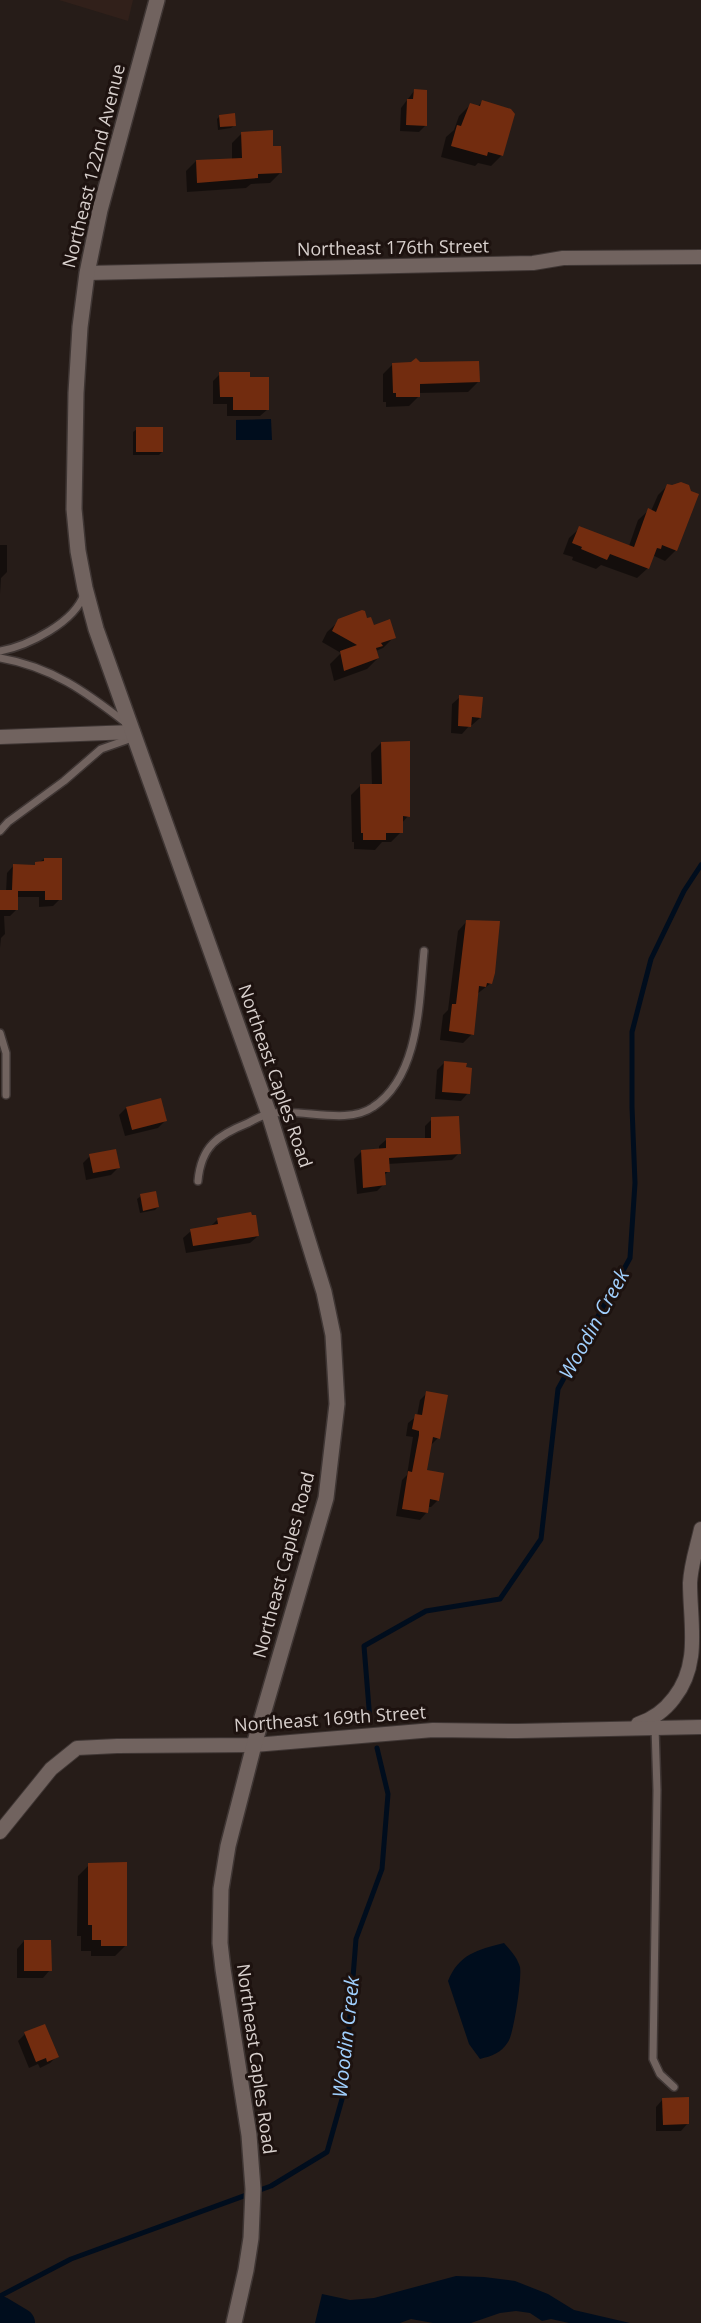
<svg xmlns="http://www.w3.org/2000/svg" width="701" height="2323" font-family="'Open Sans',sans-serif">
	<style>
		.built { fill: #31201a }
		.water { fill: #000d1d }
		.shadow { fill: #0007 }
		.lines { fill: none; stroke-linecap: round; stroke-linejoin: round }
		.stream { stroke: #000d1d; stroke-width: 5 }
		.river { stroke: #000d1d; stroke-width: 30 }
		.building { fill: #722c0f }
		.service-casing { stroke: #3f3634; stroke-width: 10 }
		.minor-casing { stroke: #3f3634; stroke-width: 16 }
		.secondary-casing { stroke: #3f3634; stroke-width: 18 }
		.service { stroke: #71635f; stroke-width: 7 }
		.minor { stroke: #71635f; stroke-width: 14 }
		.secondary { stroke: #71635f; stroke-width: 15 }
		.labels { text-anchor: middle; stroke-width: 6; stroke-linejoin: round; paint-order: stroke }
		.street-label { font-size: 18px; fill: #d8d0cd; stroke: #1d120f }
		.water-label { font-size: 20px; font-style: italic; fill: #a0cffd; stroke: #1d120f }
	</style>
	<rect width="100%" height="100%" fill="#261c18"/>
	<path class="built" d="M59,0H133L128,21Z"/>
	<g class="water">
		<path d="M271,419L272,440H236V420Z"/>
		<path d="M504,1943C511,1951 517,1957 520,1967C522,1977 514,2034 508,2042C501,2053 492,2056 480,2059L469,2044L448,1981C459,1954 477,1950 504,1943Z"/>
		<path d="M456,2276L484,2277L515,2281L548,2294L574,2310L630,2323H569L551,2319L542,2321L530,2313L516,2311L500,2313L471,2323H433L411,2319L400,2323H315L322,2294L350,2300L374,2298Z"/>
	</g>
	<g class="shadow">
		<path d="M414,91L426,125L419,132L400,131L401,108Z"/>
		<path d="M482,102L502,155L491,166L478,163L475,166L441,157L446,137L454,130L459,116L470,105L477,107Z"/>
		<path d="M220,116L235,125L231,128L218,130L217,119Z"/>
		<path d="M242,133L271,147L280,173L270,183L251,184L246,188L187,192L186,171L196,161L232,160V143Z"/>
		<path d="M393,364H419L478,382L468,392L419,393V396L409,406L386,407V402H383V374Z"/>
		<path d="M220,374L248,378L268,409L260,416H227V404H213V381Z"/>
		<path d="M137,429L162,452L159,455H133V432Z"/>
		<path d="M668,485L676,550L665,561L652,555L648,568L637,578L601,565L596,569L572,560L573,557L563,554L569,538L580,528L629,546L638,520L649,510L651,511L658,495Z"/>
		<path d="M0,545H7V572L1,578L0,594Z"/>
		<path d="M366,620L373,627L394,637L383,648L376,651L378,658L367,669L334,681L330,664L341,653L322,642L327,632L339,621Z"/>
		<path d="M460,697L480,718L472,725H470L462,734L451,733L452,704Z"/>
		<path d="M381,743L408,816L402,823L401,832L391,842H382L375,850L354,849V842H352L351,795L361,785L372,786L371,753Z"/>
		<path d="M44,859L60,899L53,906L39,907V897H17V909L10,916H4L5,934L1,938L0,948V892H6L7,873L14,865L32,867Z"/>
		<path d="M467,921L491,983L477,994L472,1034L463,1043L440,1040L443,1015L448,1010L458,931Z"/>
		<path d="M445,1062L468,1093L461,1101L435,1099L437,1070Z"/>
		<path d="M126,1108L166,1120L158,1128L125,1136L119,1115Z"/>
		<path d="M432,1119L459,1153L452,1160L388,1164L389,1171L383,1176L384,1184L377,1191L357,1194L354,1159L361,1152L379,1150V1146L387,1139H425V1126Z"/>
		<path d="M90,1156L118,1168L111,1175L86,1180L83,1163Z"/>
		<path d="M141,1196L158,1207L155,1210L140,1213L137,1199Z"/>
		<path d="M218,1219L258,1236L250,1243L186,1253L183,1238L191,1231L210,1227Z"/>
		<path d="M427,1393L438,1438L430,1446L426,1471L438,1500L431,1507H428L427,1512L420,1520L396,1516L402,1480L407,1475L412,1443L413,1437L406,1436L408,1423L417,1416L420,1400Z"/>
		<path d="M89,1865L126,1945L115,1956H91V1951H81V1936H77L78,1876Z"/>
		<path d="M24,1941L50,1970L43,1978H17V1949Z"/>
		<path d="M25,2034L57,2056L50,2063L40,2068L38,2064L29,2068L18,2041Z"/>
		<path d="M663,2099L688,2123L681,2131H656V2107Z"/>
	</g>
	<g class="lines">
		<g class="stream">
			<path d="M370,1721L364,1646L426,1611L500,1599L541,1539L558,1389L630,1258L635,1183L632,1107V1032L651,959L684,891L701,865"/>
			<path d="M0,2296L71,2259L271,2186L327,2152L344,2092L356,1939L382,1869L388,1794L377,1748"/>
		</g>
		<path class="river" d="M0,2311L20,2323"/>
	</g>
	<g class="building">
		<path d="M414,89L427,90V126L406,125L407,99H413Z"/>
		<path d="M482,100L511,109L515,114L503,156L488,152L487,156L451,146L457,125L461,126L470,103L480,106Z"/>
		<path d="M235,113L236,126L220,127L219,115Z"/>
		<path d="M273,130V146H281L282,173L258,174V178L197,183L196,160L242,158L241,132Z"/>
		<path d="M416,358L420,362L479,361L480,382L420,384V397H396V393H393L392,363L411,362Z"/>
		<path d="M219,372H250V377H269V410H233V397H220Z"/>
		<rect x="136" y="427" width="27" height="25"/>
		<path d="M681,482L689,485L691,491L699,494L677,551L662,545L661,549L657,548L649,569L610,554L607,560L581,549L582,547L572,543L579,526L634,547L648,508L656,512L667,484L672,485Z"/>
		<path d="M362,610L365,611L367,618L371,617L374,625L390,619L396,638L381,643L383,646L376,648L379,658L344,671L340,651L357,645L332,631L338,619Z"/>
		<path d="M459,695L483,697L481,718L472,717L471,727L458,726Z"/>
		<path d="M410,741V817L403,816V833H386V840H363V833H361L360,784H382L381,742Z"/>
		<path d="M44,858H62V900H45V891H18V910H0V890H12L13,864L35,865V862L44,861Z"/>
		<path d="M466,920L500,921L495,973L492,984L487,983L486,987L479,986L474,1035L449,1031L452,1004H456Z"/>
		<path d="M444,1061L467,1063L466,1067L472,1068L470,1094L442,1092Z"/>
		<path d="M161,1098L167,1121L132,1130L126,1107Z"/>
		<path d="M459,1116L461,1154L389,1158L390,1172H385L386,1185L363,1188L361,1150L386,1148V1138H431V1117Z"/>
		<path d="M116,1149L120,1168L93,1173L89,1154Z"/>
		<path d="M156,1191L159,1207L143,1211L140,1194Z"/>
		<path d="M251,1212L252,1215H256L259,1236L193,1246L190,1229L218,1224L217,1218Z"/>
		<path d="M426,1391L448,1395L440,1439L433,1437L427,1470L444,1473L439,1501L430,1499L428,1513L402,1509L408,1471L412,1472L419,1435V1431L412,1429L415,1414L422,1415Z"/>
		<path d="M127,1862V1946H101V1940H92V1925H88V1863Z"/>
		<path d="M24,1940H51L52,1971H24Z"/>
		<path d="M45,2024L59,2057L47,2062L46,2058L36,2062L24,2032Z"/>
		<path d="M689,2097V2124L663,2125L662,2098Z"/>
	</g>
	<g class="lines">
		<defs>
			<g id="service">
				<path d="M0,651C28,646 75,622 84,594"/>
				<path d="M0,658C52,667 86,692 126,723"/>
				<path d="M0,831L8,822L64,781L101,749L135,737"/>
				<path d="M0,1033L6,1053V1095"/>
				<path d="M198,1181C201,1146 218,1135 248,1123C254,1120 262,1115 269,1114C299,1107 346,1126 373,1107C420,1076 419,1001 424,951"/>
				<path d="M655,1727L657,1790L653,2059L660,2074L674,2087"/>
			</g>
			<g id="minor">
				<path d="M87,273L533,263L563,258L701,257"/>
				<path d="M0,737L133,732"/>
				<path d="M638,1724C653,1719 665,1710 674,1698C701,1664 690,1623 690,1583C691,1564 697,1547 701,1529"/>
				<path d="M0,1832L51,1769L77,1748L117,1746L254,1745L433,1730L518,1731L701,1727"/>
			</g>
			<path id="secondary" d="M157,0L100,210L87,273L80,327L76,393L74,509L78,551L85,588L96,629L269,1114L324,1292L333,1335L337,1404L326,1498L254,1745L228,1846L221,1889L220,1943L223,1969L249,2135L253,2189L251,2238L246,2270L234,2323"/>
		</defs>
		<use href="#service" class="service-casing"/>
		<use href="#minor" class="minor-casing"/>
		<use href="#secondary" class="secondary-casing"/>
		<use href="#service" class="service"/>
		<use href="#minor" class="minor"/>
		<use href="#secondary" class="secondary"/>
	</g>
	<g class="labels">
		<g class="street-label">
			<text transform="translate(94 166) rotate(-76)" y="6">Northeast 122nd Avenue</text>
			<text transform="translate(393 248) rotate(-1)" y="6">Northeast 176th Street</text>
			<text transform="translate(275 1076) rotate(71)" y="6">Northeast Caples Road</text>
			<text transform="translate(284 1565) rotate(-75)" y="6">Northeast Caples Road</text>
			<text transform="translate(330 1719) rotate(-4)" y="6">Northeast 169th Street</text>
			<text transform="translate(256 2059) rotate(82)" y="6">Northeast Caples Road</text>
		</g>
		<g class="water-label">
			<text transform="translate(594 1324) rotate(-61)" y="7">Woodin Creek</text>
			<text transform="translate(346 2037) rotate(-84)" y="7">Woodin Creek</text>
		</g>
	</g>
</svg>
